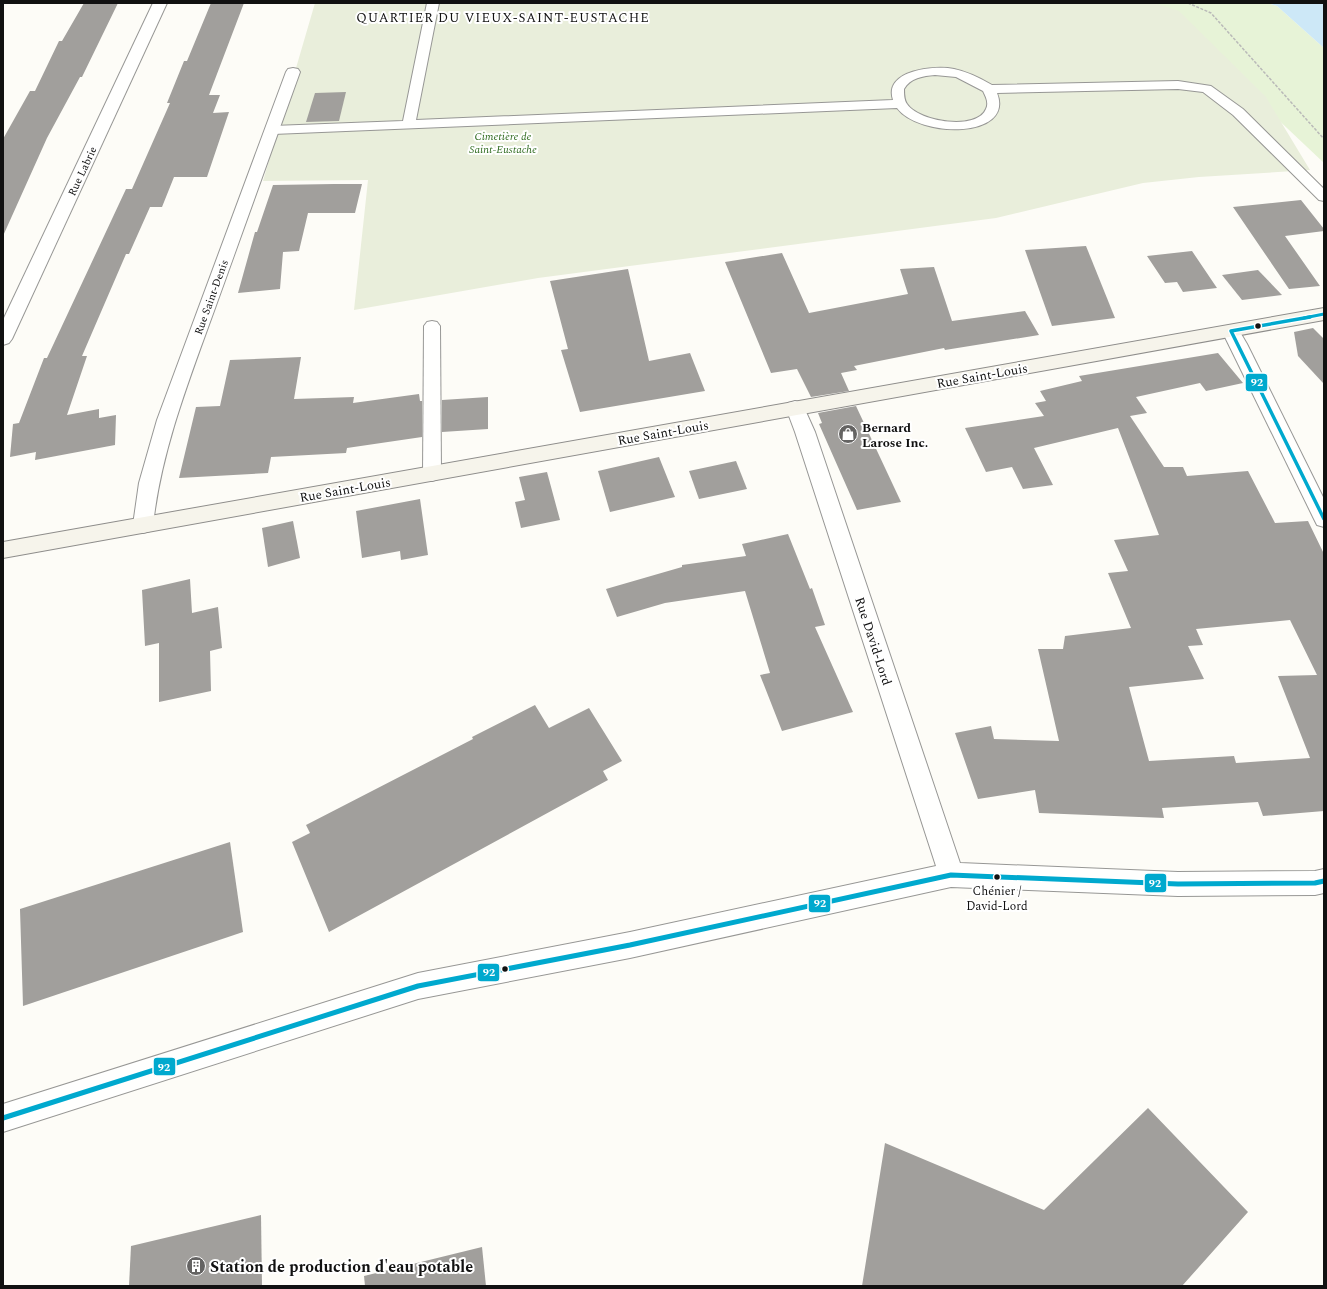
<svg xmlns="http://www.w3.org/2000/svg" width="1327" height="1289" font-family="Spectral,serif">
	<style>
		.green { fill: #e7f3d7 }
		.cemetery { fill: #e9eedb }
		.water { fill: #cde8f7 }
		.building { fill: #a19f9c; fill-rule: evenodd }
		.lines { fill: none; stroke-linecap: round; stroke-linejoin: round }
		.service-casing { stroke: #979795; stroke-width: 2 }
		.minor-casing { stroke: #979795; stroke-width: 2 }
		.secondary-casing { stroke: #8e8d8b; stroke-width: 2 }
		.path { stroke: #b9b9b8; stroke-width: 1.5; stroke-dasharray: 3 1.5; stroke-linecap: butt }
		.service { fill: #fffffe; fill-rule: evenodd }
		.minor { fill: #fffffe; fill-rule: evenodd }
		.secondary { fill: #f6f4eb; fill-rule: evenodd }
		.bus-1-far2-casing { stroke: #fff; stroke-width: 5 }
		.bus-1-far1-casing { stroke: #fff; stroke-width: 6 }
		.bus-1-casing { stroke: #fff; stroke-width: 8 }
		.bus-1-far2 { stroke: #00a9ce; stroke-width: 3 }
		.bus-1-far1 { stroke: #00a9ce; stroke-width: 3.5 }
		.bus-1 { stroke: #00a9ce; stroke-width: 5 }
		.bus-dot { fill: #111; stroke: #fff; stroke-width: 1.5 }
		.labels { text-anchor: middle; stroke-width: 4; stroke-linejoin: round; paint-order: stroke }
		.far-park-label { font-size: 11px; font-style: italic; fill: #2f6b1f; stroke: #fff }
		.far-street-label { font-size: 11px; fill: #111; stroke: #fff }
		.bus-label { font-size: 12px; fill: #111; stroke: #fff }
		.far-quarter-label { font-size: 13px; letter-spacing: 1px; fill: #111; stroke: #fff }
		.street-label { font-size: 13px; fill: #111; stroke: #fff }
		.poi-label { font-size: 13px; font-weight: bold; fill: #111; stroke: #fff; text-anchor: start }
		.near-poi-label { font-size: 16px; font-weight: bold; fill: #111; stroke: #fff; text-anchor: start }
		.line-badge { stroke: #fff; stroke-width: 1.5 }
		.badge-label { font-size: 11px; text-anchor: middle; font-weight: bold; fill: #fff }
	</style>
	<rect width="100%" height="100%" fill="#fdfcf7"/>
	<path class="green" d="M1155,3H1268L1277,6L1324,48V163Z"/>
	<path class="cemetery" d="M315,3H1153L1179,11L1266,97L1310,170L1199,177L1143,183L996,218L538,278L354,310L368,180L263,181Z"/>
	<path class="water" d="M1268,3H1324V48L1277,6Z"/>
	<g class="building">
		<path d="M84,3H118L82,77H80L47,138L3,236V139L30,91H35L59,41H62Z"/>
		<path d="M211,3H244L209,95H220L213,113L229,112L207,177H174L162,207H150L129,254H126L82,356H87L67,415L99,409V418L116,415L115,445L35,460L36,452L10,457L13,424L19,423L44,358H47L126,189H132L170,103H167L184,61H187Z"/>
		<path d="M346,92L339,121L306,122L315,93Z"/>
		<path d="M334,184H362L355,213H308L299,251L283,252L280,289L238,293L255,232H257L273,185Z"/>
		<path d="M1301,200L1324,229V231L1285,236L1320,286L1289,289L1233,207Z"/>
		<path d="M1086,246L1115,318L1052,326L1025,250Z"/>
		<path d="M1192,251L1217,288L1183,292L1177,282L1165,283L1147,256Z"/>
		<path d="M782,253L809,313L908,294L900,269L934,267L952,321L1025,311L1039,335L945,350L944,348L854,366L857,370L841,373L849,391L811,397L797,369L771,373L725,262Z"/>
		<path d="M628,269L649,361L690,353L705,391L580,412L561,350L568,349L550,281Z"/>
		<path d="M1258,270L1282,295L1242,300L1222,275Z"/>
		<path d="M1313,328L1324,339V384L1298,356L1294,332Z"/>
		<path d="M1218,353L1243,383L1206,391L1200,383L1136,397L1147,413L1130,416L1164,467H1183L1187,476L1248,471L1275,523L1308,521L1324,554V811L1263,816L1258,802L1162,808L1164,818L1039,813L1035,790L978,799L955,733L991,726L994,739L1059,741L1038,649H1063L1065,636L1131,628L1108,573L1128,571L1114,540L1159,535L1118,428L1034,448L1053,485L1023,489L1012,467L986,472L965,428L1044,416L1035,403L1046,401L1040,391L1082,381L1079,376ZM1290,620L1317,675L1278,676L1310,758L1236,763L1234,756L1149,761L1129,687L1204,679L1188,646L1203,645L1196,629Z"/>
		<path d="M301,357L294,399L354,397L353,403L419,394L420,401H422V437L347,448L346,453L271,457L268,473L179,478L196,407L220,406L230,360Z"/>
		<path d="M488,397V429L442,432V400Z"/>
		<path d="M856,406L901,502L857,510L819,424L822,423L818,413Z"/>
		<path d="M659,457L675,497L610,512L598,471Z"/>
		<path d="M736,461L747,489L699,499L689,471Z"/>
		<path d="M547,472L560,520L521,528L515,502L525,500L519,477Z"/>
		<path d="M420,499L428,555L401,560L400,551L362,558L356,511Z"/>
		<path d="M293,521L300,558L268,567L262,528Z"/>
		<path d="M788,534L810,589L812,588L825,625L815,627L853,712L782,731L760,675L770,673L745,591L665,603L617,617L606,589L682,567V565L746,556L742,544Z"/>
		<path d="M190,579L192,613L218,607L222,648L210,651L211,691L159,702V643L145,646L142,590Z"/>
		<path d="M535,705L549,728L589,708L622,761L603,771L608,780L329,932L292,842L310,833L306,825L473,739L472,737Z"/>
		<path d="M230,842L243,932L23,1006L20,909Z"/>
		<path d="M1148,1108L1248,1212L1182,1286H862L885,1143L1044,1210Z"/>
		<path d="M261,1215L262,1286H129L131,1246Z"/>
		<path d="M482,1247L486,1286H365L364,1276Z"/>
	</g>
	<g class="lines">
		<defs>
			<g id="service">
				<path d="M427,3H439L416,120L893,100C883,70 935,65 954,69C968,72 980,78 992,85L1178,81L1211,86L1243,109L1324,189V201L1319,200L1233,115L1203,92L1178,89L997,93C1015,139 919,138 897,108L273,134L268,133L266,130L268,127L273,126L403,121ZM935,75L956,77L983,91C986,97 989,103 986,109C977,131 919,122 907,104C904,100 904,94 904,89C910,78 923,76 935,75Z"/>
				<path d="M432,321L437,322L440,326L441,474L438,479L432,481L426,479L423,474L424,326L427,322Z"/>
			</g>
			<g id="minor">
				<path d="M153,3H167L12,339L9,343L3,345V320Z"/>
				<path d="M293,68L298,69L300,72C271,152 243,231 214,311C189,380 161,451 153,525L150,531L143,533L136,531L133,525L139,483L157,420L286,72L288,69Z"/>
				<path d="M1231,325L1237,327L1247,344L1324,499V527L1317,525L1314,519L1222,331L1225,327Z"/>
				<path d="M795,401L802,403L815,432L960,863L1178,872L1315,871L1324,869V893L1315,895L1178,896L951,887L630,958L418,999L3,1132V1104L418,973L630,932L936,866L795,432L786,408L788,403Z"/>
			</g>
			<path id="secondary" d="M1324,308V320L3,558V542Z"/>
		</defs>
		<use href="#service" class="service-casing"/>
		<use href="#minor" class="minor-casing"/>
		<use href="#secondary" class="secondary-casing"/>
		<path class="path" d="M1188,3L1211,13L1324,139"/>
		<use href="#service" class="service"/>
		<use href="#minor" class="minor"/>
		<use href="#secondary" class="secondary"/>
		<defs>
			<path id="bus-1-far2" d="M1304,318L1324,314"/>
			<path id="bus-1-far1" d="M1310,317L1231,331L1324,519"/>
			<path id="bus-1" d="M3,1118L418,986L630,945L951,875L1178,884L1315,883L1324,881"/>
		</defs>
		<use href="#bus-1-far2" class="bus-1-far2-casing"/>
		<use href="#bus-1-far1" class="bus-1-far1-casing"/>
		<use href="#bus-1" class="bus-1-casing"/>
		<use href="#bus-1-far2" class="bus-1-far2"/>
		<use href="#bus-1-far1" class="bus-1-far1"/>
		<use href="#bus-1" class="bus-1"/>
	</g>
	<defs>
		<symbol id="shop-disc" viewBox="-11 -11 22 22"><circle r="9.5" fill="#646362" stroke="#fff"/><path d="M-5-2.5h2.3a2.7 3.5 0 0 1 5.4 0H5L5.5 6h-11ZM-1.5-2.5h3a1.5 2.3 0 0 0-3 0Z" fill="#fff"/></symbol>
		<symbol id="building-disc" viewBox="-11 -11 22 22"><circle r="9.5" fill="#646362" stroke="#fff"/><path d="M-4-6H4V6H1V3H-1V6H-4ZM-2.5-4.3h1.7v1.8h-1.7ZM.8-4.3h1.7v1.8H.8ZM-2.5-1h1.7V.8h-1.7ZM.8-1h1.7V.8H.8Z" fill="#fff"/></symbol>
	</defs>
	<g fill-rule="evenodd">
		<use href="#shop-disc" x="837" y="423" width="22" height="22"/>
		<use href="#building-disc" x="185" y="1255" width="22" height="22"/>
	</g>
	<g class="bus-dot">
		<circle cx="1258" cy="326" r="3.5"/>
		<circle cx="997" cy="877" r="3.5"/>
		<circle cx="505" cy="969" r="3.5"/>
	</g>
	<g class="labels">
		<g class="far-park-label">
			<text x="503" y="140">Cimetière de<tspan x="503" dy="13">Saint-Eustache</tspan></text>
		</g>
		<g class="far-street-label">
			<text transform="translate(82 171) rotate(-65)" y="4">Rue Labrie</text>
			<text transform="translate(211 297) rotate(-70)" y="4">Rue Saint-Denis</text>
		</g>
		<g class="bus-label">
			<text x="997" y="895">Chénier /<tspan x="997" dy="15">David-Lord</tspan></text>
		</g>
		<g class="far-quarter-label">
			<text x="503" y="22">QUARTIER DU VIEUX-SAINT-EUSTACHE</text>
		</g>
		<g class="street-label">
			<text transform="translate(982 375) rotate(-10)" y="5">Rue Saint-Louis</text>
			<text transform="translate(663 432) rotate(-10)" y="5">Rue Saint-Louis</text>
			<text transform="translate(345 489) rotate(-10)" y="5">Rue Saint-Louis</text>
			<text transform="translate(874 641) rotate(72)" y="5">Rue David-Lord</text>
		</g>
		<g class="poi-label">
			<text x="862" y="432">Bernard<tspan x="862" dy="15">Larose Inc.</tspan></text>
		</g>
		<g class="near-poi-label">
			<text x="210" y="1272">Station de production d'eau potable</text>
		</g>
	</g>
	<g class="line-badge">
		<rect x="1245" y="373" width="23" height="19" rx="4" fill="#00a9ce"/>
		<rect x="1144" y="873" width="23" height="20" rx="4" fill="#00a9ce"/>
		<rect x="808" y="894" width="23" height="19" rx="4" fill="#00a9ce"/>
		<rect x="477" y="963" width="23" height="19" rx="4" fill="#00a9ce"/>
		<rect x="153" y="1057" width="23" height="19" rx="4" fill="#00a9ce"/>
	</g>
	<g class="badge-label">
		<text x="1257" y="386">92</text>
		<text x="1155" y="887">92</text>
		<text x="820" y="907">92</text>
		<text x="489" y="976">92</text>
		<text x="164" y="1071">92</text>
	</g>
	<rect width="1327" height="1289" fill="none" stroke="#111111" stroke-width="8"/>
</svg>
